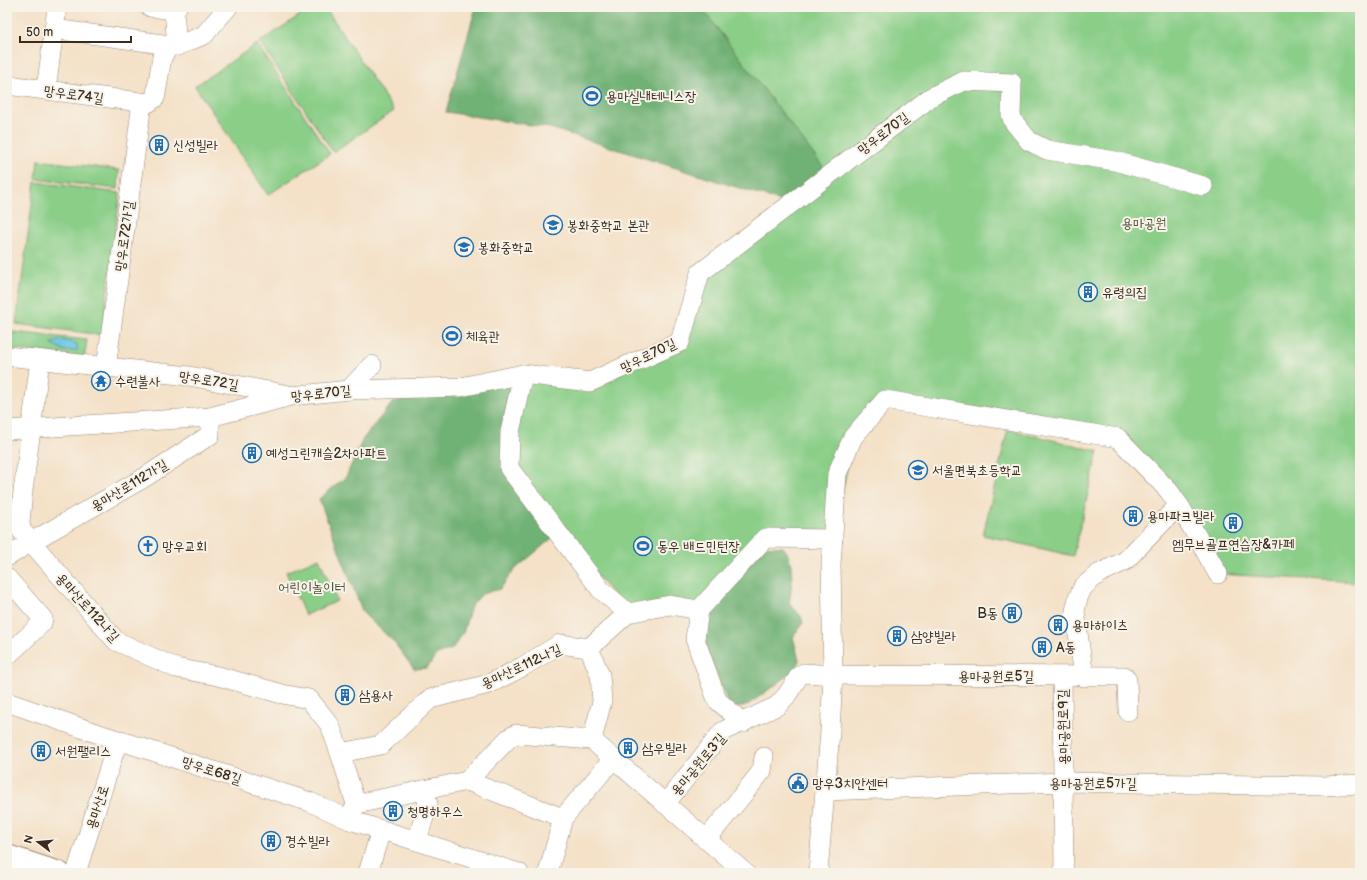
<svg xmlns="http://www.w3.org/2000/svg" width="1367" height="880" font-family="'Balsamiq Sans','Poor Story',sans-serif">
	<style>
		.green { fill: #8ace88; stroke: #627c53 }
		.forest { fill: #6fb174; stroke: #556e49 }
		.water { fill: #62c6e0; stroke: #4e787f }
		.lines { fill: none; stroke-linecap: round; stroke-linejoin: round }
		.minor-casing { stroke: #988673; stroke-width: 20 }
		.major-casing { stroke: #988673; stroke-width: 24 }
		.minor { stroke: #fff; stroke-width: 19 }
		.major { stroke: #fff; stroke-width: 22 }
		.labels { text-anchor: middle; stroke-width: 4; stroke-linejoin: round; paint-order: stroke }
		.street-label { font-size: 14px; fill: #3b2a1e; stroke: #f7f3e8 }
		.poi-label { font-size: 14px; fill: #3b2a1e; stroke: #f7f3e8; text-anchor: start }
		.park-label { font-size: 14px; fill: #4f5338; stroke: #f7f3e8 }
	</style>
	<rect width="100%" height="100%" fill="#f7f3e8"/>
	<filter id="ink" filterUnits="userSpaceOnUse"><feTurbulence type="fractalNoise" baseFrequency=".025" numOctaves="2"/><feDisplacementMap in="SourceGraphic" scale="8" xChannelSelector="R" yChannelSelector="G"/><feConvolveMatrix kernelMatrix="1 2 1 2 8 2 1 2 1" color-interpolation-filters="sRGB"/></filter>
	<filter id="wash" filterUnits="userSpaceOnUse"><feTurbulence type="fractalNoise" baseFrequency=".012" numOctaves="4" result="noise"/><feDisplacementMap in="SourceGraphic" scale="16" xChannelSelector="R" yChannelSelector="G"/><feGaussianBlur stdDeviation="0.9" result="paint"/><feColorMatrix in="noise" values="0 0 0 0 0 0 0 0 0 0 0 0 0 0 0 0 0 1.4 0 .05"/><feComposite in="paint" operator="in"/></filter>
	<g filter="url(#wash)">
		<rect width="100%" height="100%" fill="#f4e1c8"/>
		<g class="green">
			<path d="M312,7H325L394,111L333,152L260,42Z"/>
			<path d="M701,7H1360V582L1218,574L1169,491L1118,438L885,400L853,437L833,539L765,538L699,610L628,613L509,468L523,374L590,382L680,342L700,273L829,175Z"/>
			<path d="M257,44L330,154L268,195L195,86Z"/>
			<path d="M38,160L119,170L118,189L36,179Z"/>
			<path d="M35,182L120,193L102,335L16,324Z"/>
			<path d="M13,332L87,340L84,358L11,349Z"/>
			<path d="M1008,429L1098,451L1073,556L983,535Z"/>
			<path d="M319,558L337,601L305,615L286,572Z"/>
		</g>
		<g class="forest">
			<path d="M476,7H701L829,175L790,204L550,128L446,112Z"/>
			<path d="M523,374L509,468L558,533L513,571L500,589L482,594L471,606L463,633L452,649L437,654L427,668L414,669L393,641L363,613L319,499L346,477L363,439L393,402Z"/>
			<path d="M765,546L783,547C795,559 792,587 789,603L801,616L803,623L793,637L799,660L797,669L749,704L738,708L728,703L702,640L705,612Z"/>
		</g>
		<path class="water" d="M62,340L76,343L78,348L76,351H65L52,344V343Z"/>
	</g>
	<g filter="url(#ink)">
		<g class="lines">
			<defs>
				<g id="minor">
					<path d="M150,7L174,10"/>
					<path d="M177,7L174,10L177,46"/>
					<path d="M54,29L177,46L204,35L228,7"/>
					<path d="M7,85L148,103L155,98L156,94L162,57L170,45"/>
					<path d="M46,90L57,7"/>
					<path d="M7,356L189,376L289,395"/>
					<path d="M40,360L23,491L20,522L21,530L116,641L176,668L218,676L282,694L309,699L330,725L340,753L381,745L430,699L489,684L522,667L560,644L589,648L628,613L670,605L699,610"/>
					<path d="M106,368L142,103"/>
					<path d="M523,374L510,432L509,468L601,590L628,613"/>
					<path d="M349,390L372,365"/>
					<path d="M7,430L210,417L291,396L349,390L461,387L523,374L590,382L680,342L700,273L931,97L964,81L1012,83L1011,115L1013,121L1029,141L1047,150L1115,161L1203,186"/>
					<path d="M7,557L31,542L142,479L210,435V417"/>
					<path d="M7,578L43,619L42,623L7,656"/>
					<path d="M589,648L600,675L602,701L592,740"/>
					<path d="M1062,677L1064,873"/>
					<path d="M1084,677L1075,611L1078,598L1083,587L1098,574L1125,561L1179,505"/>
					<path d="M7,702L90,731L310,802L350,820L519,873"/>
					<path d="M743,723L717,700L695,639L699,610L765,538L833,539"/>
					<path d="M340,753L356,804"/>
					<path d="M467,781L563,818"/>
					<path d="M825,791L1064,782L1324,786L1360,784"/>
					<path d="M665,804L723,731L777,706L787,695L799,676L804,673L833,675L1124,676L1127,680L1128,711"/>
					<path d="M350,820L356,804L467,781L509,738L516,734L592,740L745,873"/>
					<path d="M706,840L762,771L764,757"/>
					<path d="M417,841L428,804L424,790"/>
					<path d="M76,873L118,740"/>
					<path d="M368,873L381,830"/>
					<path d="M548,873L563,818L613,759"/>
					<path d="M818,873L830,732L833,675L831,564L837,474L853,437L885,400L1118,438L1169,491L1181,508L1218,574"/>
				</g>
				<path id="major" d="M7,856L59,873"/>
			</defs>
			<use href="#minor" class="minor-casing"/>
			<use href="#major" class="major-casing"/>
			<use href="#minor" class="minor"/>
			<use href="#major" class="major"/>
		</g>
	</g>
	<defs>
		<symbol id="stadium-ring" viewBox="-11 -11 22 22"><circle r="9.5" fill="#f7f3e8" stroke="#1f6fb2" stroke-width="1.5"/><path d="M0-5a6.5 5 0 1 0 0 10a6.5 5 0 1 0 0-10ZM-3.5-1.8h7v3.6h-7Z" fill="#1f6fb2"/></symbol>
		<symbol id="building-ring" viewBox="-11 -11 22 22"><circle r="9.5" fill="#f7f3e8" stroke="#1f6fb2" stroke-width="1.5"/><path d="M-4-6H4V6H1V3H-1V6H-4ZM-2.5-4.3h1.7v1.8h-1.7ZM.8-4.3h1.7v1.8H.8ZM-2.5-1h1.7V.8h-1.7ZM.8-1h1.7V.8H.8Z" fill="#1f6fb2"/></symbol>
		<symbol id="school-ring" viewBox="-11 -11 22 22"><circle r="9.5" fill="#f7f3e8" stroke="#1f6fb2" stroke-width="1.5"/><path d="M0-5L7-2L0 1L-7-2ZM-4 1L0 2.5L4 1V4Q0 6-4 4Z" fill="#1f6fb2"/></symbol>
		<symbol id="temple-ring" viewBox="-11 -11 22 22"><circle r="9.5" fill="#f7f3e8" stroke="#1f6fb2" stroke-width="1.5"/><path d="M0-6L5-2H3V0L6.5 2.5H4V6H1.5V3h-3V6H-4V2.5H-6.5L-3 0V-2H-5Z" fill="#1f6fb2"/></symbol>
		<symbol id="church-ring" viewBox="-11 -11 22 22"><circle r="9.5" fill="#f7f3e8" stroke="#1f6fb2" stroke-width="1.5"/><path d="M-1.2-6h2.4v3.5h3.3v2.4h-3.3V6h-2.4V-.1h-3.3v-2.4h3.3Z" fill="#1f6fb2"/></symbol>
		<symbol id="civic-ring" viewBox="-11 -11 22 22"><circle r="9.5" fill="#f7f3e8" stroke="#1f6fb2" stroke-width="1.5"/><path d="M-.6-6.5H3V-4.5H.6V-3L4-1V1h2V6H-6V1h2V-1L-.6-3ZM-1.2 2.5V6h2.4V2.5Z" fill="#1f6fb2"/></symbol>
	</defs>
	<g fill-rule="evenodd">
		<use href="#stadium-ring" x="581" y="85" width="22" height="22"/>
		<use href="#building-ring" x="148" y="134" width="22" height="22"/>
		<use href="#school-ring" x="542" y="214" width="22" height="22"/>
		<use href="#school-ring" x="453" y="236" width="22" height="22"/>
		<use href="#building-ring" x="1077" y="281" width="22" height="22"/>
		<use href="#stadium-ring" x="441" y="325" width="22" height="22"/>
		<use href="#temple-ring" x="90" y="370" width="22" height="22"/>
		<use href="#building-ring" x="241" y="442" width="22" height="22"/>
		<use href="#school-ring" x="907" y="459" width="22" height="22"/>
		<use href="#building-ring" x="1122" y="505" width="22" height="22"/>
		<use href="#building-ring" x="1222" y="512" width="22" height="22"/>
		<use href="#church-ring" x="137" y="535" width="22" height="22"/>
		<use href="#stadium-ring" x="632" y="535" width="22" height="22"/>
		<use href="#building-ring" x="1001" y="602" width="22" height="22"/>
		<use href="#building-ring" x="1047" y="614" width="22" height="22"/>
		<use href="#building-ring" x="886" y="625" width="22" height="22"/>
		<use href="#building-ring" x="1031" y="636" width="22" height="22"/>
		<use href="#building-ring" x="334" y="684" width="22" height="22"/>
		<use href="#building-ring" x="617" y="737" width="22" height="22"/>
		<use href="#building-ring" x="30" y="740" width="22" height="22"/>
		<use href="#civic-ring" x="787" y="772" width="22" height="22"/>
		<use href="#building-ring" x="382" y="800" width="22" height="22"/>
		<use href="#building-ring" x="260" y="830" width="22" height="22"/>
	</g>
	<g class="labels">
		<g class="street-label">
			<text transform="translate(74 94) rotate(8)" y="5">망우로74길</text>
			<text transform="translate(883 133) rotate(-37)" y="5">망우로70길</text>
			<text transform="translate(124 236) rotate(-82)" y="5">망우로72가길</text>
			<text transform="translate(648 355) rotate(-26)" y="5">망우로70길</text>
			<text transform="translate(209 380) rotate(9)" y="5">망우로72길</text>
			<text transform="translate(321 393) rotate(-6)" y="5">망우로70길</text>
			<text transform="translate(129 485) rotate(-31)" y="5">용마산로112가길</text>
			<text transform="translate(88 607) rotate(48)" y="5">용마산로112나길</text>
			<text transform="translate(521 666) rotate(-25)" y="5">용마산로112나길</text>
			<text x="996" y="681">용마공원로5길</text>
			<text transform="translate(1063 727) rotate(-91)" y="5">용마공원로9길</text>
			<text transform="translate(698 764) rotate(-50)" y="5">용마공원로3길</text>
			<text transform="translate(212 770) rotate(18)" y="5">망우로68길</text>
			<text x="1093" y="788">용마공원로5가길</text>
			<text transform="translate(97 807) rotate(-72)" y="5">용마산로</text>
		</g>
		<g class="poi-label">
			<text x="606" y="101">용마실내테니스장</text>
			<text x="173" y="150">신성빌라</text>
			<text x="567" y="230">봉화중학교 본관</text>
			<text x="478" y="252">봉화중학교</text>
			<text x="1102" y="297">유령의집</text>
			<text x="466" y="341">체육관</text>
			<text x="115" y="386">수련불사</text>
			<text x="266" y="458">예성그린캐슬2차아파트</text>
			<text x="932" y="475">서울면북초등학교</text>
			<text x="1147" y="521">용마파크빌라</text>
			<text x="1233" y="549" text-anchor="middle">엠무브골프연습장&amp;카페</text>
			<text x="162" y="551">망우교회</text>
			<text x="657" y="551">동우 배드민턴장</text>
			<text x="998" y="618" text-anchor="end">B동</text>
			<text x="1072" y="630">용마하이츠</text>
			<text x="911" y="641">삼양빌라</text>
			<text x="1056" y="652">A동</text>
			<text x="359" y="700">삼용사</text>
			<text x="642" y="753">삼우빌라</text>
			<text x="55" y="756">서원팰리스</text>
			<text x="812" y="788">망우3치안센터</text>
			<text x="407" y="816">청명하우스</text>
			<text x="285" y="846">경수빌라</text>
		</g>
		<g class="park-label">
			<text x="1144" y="228">용마공원</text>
			<text x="312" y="592">어린이놀이터</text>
		</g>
	</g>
	<rect width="1367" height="880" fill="none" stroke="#f7f3e8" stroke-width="24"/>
	<g transform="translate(38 842) rotate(286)" stroke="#f7f3e8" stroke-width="3" paint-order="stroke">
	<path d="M0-3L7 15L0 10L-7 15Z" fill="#3b2a1e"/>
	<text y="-6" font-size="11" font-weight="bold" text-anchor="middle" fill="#3b2a1e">N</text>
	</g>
	<path d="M20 36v6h111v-6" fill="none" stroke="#3b2a1e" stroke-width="2"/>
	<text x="26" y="36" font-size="12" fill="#3b2a1e" stroke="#f7f3e8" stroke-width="3" paint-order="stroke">50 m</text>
</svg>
